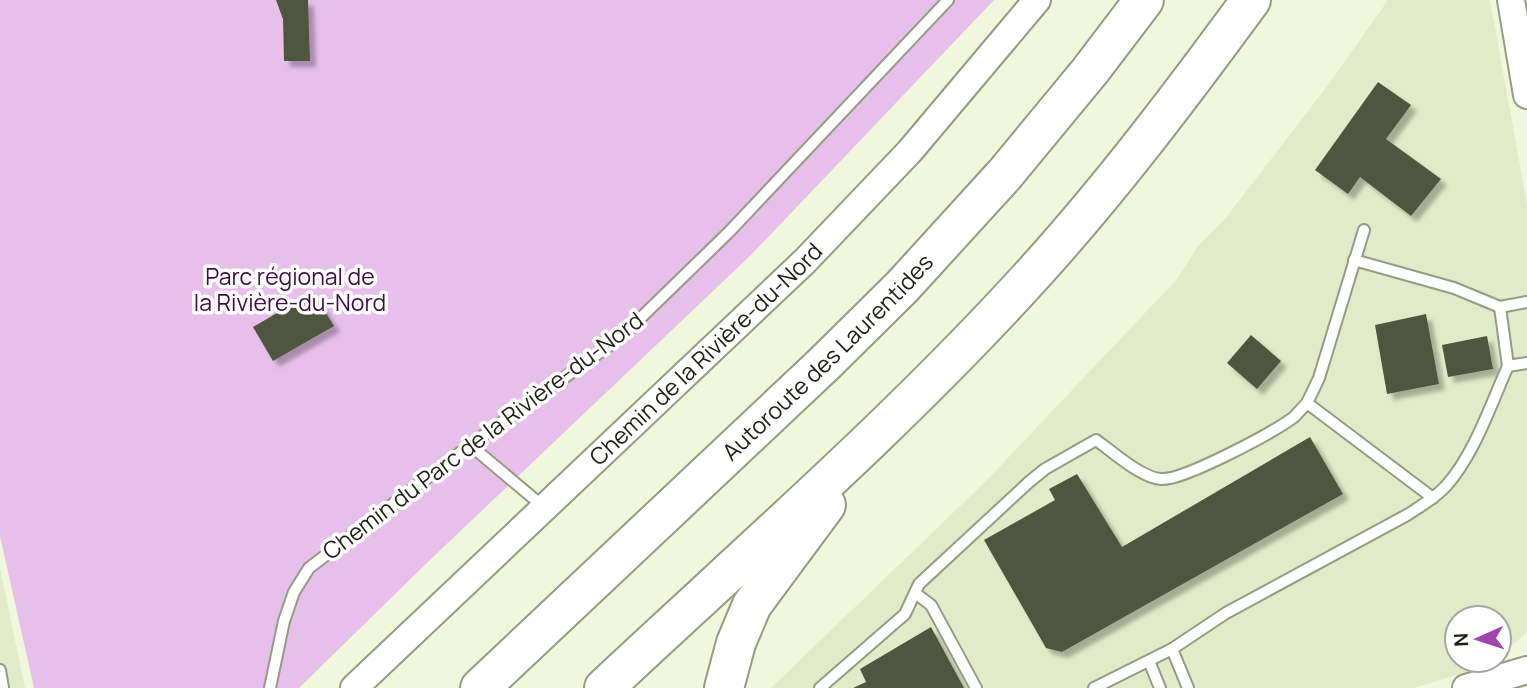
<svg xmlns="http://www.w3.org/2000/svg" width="1527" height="688" font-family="Manrope,sans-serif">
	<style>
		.built { fill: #e2ebc9 }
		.green { fill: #e7bfeb }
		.building { fill: #50563f; filter: url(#shadow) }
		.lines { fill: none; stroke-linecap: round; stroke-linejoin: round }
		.service-casing { stroke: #959c83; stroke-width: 14 }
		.tertiary-casing { stroke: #959c83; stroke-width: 30 }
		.motorway-casing { stroke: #959c83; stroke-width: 42 }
		.service { stroke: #fff; stroke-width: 10 }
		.tertiary { stroke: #fff; stroke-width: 26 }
		.motorway { stroke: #fff; stroke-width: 38 }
		.labels { text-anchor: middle; stroke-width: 7; stroke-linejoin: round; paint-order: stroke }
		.park-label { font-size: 23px; fill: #410f46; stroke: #fff }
		.street-label { font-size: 23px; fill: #1f2118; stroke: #fff }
	</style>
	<defs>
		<filter id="shadow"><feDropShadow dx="6" dy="6" stdDeviation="2" flood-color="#0004"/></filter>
	</defs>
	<rect width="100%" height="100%" fill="#f0f7dc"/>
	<g class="built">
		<path d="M1388,0H1490L1527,204V632L1499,657V618H1457V660H1494L1466,672L1414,688H771L987,480L1178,278L1197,247L1225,219L1328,85Z"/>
		<path d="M0,568L25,688H0Z"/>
	</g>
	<path class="green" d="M0,0H994L751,255L432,558L299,688H34L0,536Z"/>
	<g class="building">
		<path d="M276,0H308L310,61H284L283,19Z"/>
		<path d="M1378,82L1411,105L1386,139L1441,179L1411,216L1360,177L1348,194L1315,170Z"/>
		<path d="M313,292L334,326L273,361L253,327Z"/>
		<path d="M1426,314L1439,384L1387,394L1375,325Z"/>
		<path d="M1251,335L1281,361L1257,389L1227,363Z"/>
		<path d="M1487,336L1493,369L1448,377L1442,345Z"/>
		<path d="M1310,437L1343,494L1062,652L1046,648L984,540L1055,500L1049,489L1077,474L1122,547Z"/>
		<path d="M931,627L964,688H853L866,682L860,669Z"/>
	</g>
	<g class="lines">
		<defs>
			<g id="service">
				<path d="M1354,260L1454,288L1500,307"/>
				<path d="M1527,302L1500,307L1508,366L1527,363"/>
				<path d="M1307,403L1433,498"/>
				<path d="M470,445L545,508"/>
				<path d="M915,593L931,605L976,688"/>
				<path d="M1172,649L1188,688"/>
				<path d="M1149,661L1160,688"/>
				<path d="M0,670L3,688"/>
				<path d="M270,688L284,621L294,592L309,568L470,445L620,338L729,232L948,0"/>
				<path d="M820,688L905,614L919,584L1029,482L1045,469L1096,440C1112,451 1141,478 1161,479C1183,481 1274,432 1294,417L1307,403L1319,378L1364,230"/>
				<path d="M1094,688L1172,649L1226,613L1407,515C1421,506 1435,498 1446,486C1474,455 1491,404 1508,366"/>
			</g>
			<g id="tertiary">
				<path d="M1511,0L1527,95"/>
				<path id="s1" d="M354,688L805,261L910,151L1037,0"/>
				<path d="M1466,688L1527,670"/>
			</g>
			<g id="motorway">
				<path id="s2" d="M480,688L824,364L902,287L1005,174L1090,71L1144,0"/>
				<path d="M604,688C749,552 900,421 1034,273C1112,187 1182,94 1251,0"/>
				<path d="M724,688L736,643L752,605L826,505"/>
			</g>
		</defs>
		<use href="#service" class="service-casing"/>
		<use href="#tertiary" class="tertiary-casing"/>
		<use href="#motorway" class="motorway-casing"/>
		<use href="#service" class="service"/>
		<use href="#tertiary" class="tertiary"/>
		<use href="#motorway" class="motorway"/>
	</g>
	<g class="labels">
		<g class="park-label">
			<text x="290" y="285">Parc régional de<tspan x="290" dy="26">la Rivière-du-Nord</tspan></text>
		</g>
		<g class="street-label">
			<text dy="8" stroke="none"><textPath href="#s1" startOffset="485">Chemin de la Rivière-du-Nord</textPath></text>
			<text dy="8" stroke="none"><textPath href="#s2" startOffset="480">Autoroute des Laurentides</textPath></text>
			<text transform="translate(483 436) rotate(-37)" y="8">Chemin du Parc de la Rivière-du-Nord</text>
		</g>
	</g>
	<g transform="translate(1478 639) rotate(267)"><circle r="33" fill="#ffffff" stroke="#a5a6a3" stroke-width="2"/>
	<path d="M0-5L12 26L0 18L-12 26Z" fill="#a244ad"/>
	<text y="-10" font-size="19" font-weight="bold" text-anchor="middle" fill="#1f2118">N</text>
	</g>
</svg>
